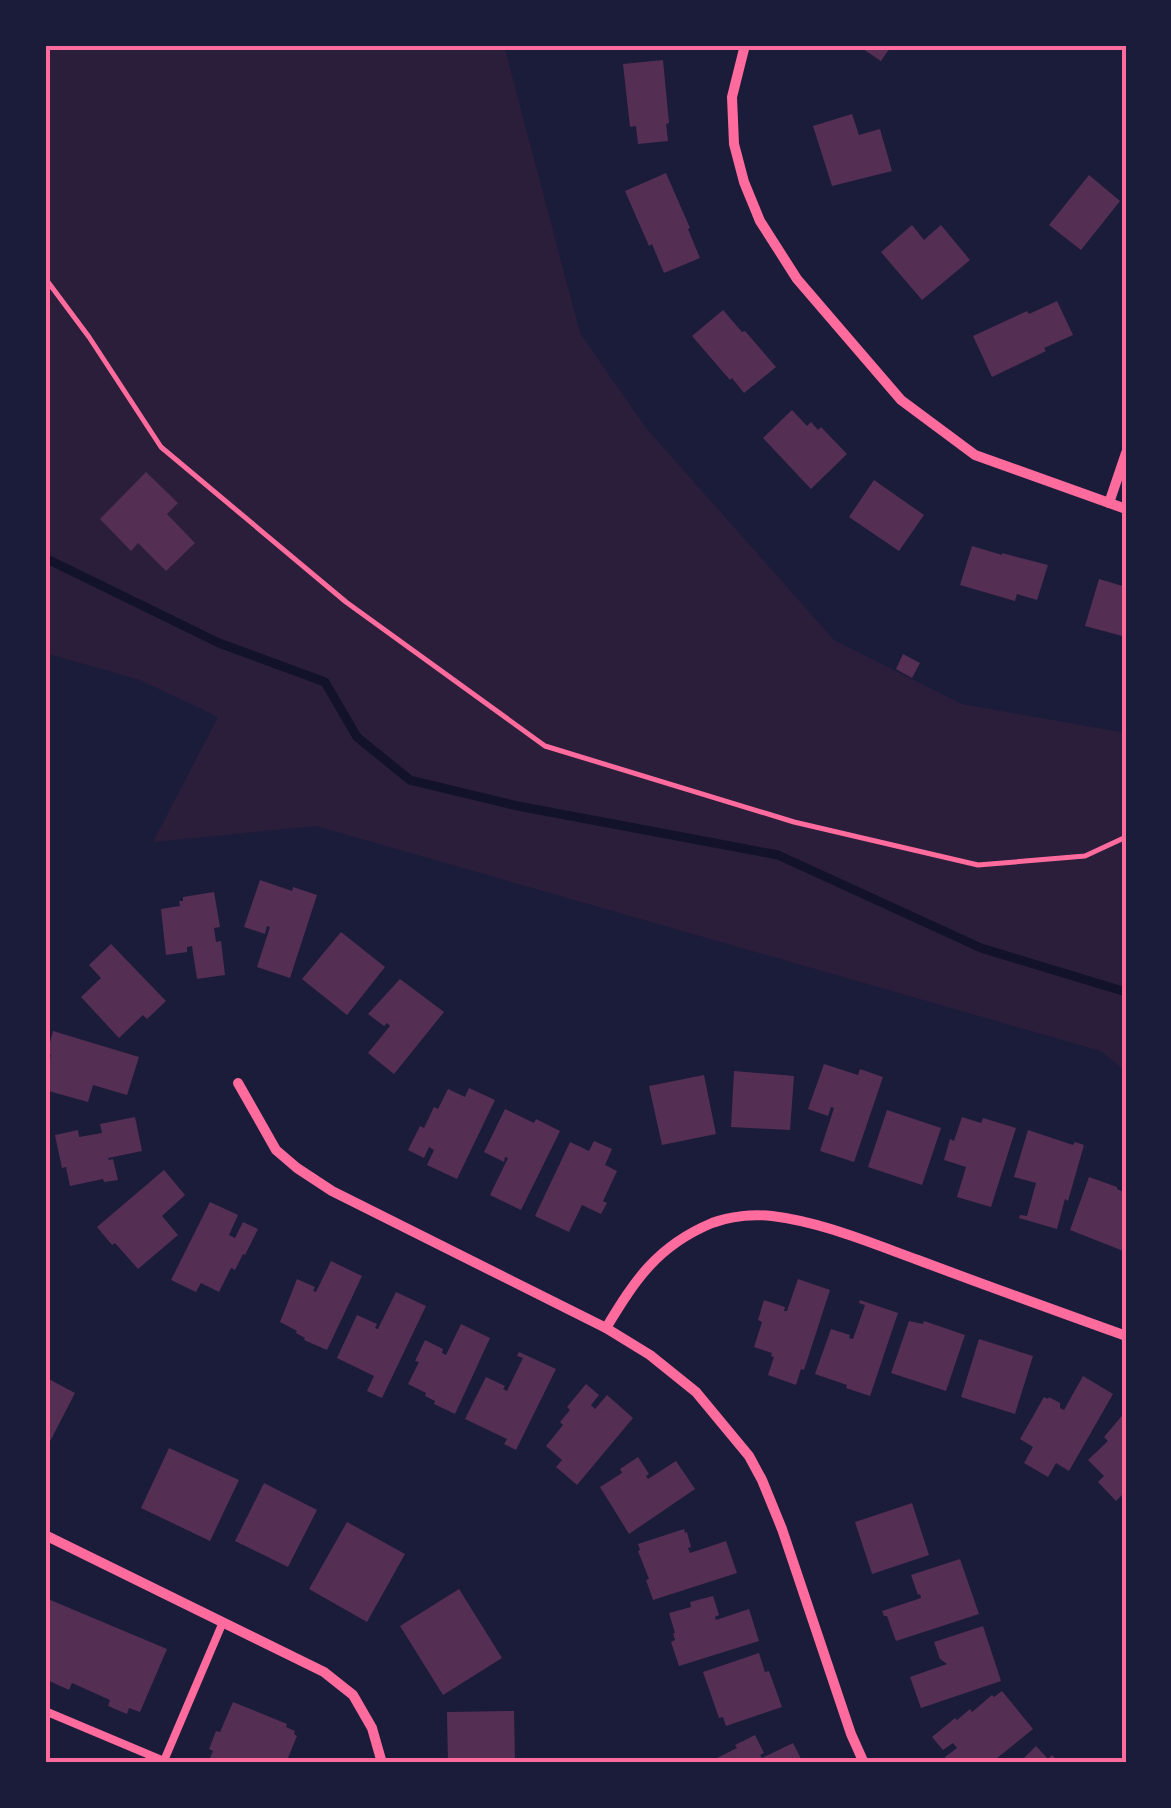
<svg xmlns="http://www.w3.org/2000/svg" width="1171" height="1808" font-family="Poppins,sans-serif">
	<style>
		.green { fill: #2a1e3b }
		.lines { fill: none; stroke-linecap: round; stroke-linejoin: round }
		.stream { stroke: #12122b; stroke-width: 9 }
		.building { fill: #542f53 }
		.path { stroke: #ff6b9d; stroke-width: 5 }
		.service { stroke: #ff6b9d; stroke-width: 8 }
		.minor { stroke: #ff6b9d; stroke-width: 10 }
		.neatline { fill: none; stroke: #ff6b9d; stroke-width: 4 }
	</style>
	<rect width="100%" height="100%" fill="#1b1b3a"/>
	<path class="green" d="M45,45H504L580,333L646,428L834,640L962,704L1126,733V1072L1101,1051L316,826L153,842L218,717L140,680L45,653Z"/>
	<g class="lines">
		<path class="stream" d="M45,558L219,643L325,682L357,737L410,780L518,806L778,855L981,948L1126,992"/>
	</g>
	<g class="building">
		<path d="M857,45H892L881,61Z"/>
		<path d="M663,60L669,123L666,124L668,141L638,144L636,126L630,127L623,64Z"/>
		<path d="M852,114L859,135L880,129L892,171L832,186L813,126Z"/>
		<path d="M666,173L690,228L688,229L700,258L664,273L652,244L649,246L625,191Z"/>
		<path d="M1089,175L1120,201L1081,250L1049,225Z"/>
		<path d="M912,225L924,240L941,225L970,260L922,300L881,252Z"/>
		<path d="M1057,301L1073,335L1044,348L1046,351L992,377L973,336L1027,311L1029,314Z"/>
		<path d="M723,310L742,332L745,331L776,367L744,393L732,378L730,380L692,336Z"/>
		<path d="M792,410L807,426L811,422L818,430L821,427L847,454L811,489L763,438Z"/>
		<path d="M146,472L178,503L167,514L195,543L166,571L138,543L131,551L100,519Z"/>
		<path d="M874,480L924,515L899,551L849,517Z"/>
		<path d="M972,546L1002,555V553L1048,565L1037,600L1017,594L1015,601L960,585Z"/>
		<path d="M1099,579L1126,587V637L1085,626Z"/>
		<path d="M903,654L920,663L912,678L896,669Z"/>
		<path d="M260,880L292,891L293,887L317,895L290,978L257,967L270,927L267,926L265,934L244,927Z"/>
		<path d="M214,892L220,927L214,928L216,942L221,941L225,975L197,979L192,946L187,947V952L166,955L161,909L180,906L179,901H183V897Z"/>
		<path d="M341,932L385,967L347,1015L302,979Z"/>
		<path d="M111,944L166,1001L147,1019L143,1015L119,1038L81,997L101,978L89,965Z"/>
		<path d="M400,979L444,1012L394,1074L368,1053L390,1026L387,1023L384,1026L368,1014Z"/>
		<path d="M53,1031L139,1057L127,1095L93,1085L88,1102L45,1090V1072L51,1055L47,1054Z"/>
		<path d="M824,1064L858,1075L860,1069L883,1077L854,1162L820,1151L834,1108L831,1107L828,1116L808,1109Z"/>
		<path d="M734,1071L794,1076L790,1130L731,1127Z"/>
		<path d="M704,1075L716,1134L662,1145L649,1086Z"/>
		<path d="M469,1088L495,1100L457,1179L427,1165L434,1150L429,1147L424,1158L408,1150L420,1126L424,1128L434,1107L438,1109L448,1089L465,1097Z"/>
		<path d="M505,1109L534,1123L536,1119L560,1131L521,1210L490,1195L508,1158L505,1157L504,1162L484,1152Z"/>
		<path d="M887,1110L941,1128L922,1185L868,1167Z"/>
		<path d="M135,1117L142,1151L108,1158L109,1160L113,1159L118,1180L104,1182L103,1179L70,1186L66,1167L62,1168L55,1135L78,1130L79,1137L102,1133L100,1124Z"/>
		<path d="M962,1117L981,1123L983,1118L1016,1128L991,1207L957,1197L966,1167L944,1160L950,1139L954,1141Z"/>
		<path d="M1028,1130L1073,1145L1075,1142L1084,1145L1068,1201L1065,1199L1057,1229L1019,1218L1020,1215L1027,1216L1036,1183L1014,1177Z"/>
		<path d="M594,1141L612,1149L605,1165L617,1171L603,1201L607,1203L601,1214L582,1205L569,1232L535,1216L570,1142L589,1151Z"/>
		<path d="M164,1170L185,1195L162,1216L178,1235L138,1269L115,1243L112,1245L97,1227Z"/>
		<path d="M1089,1177L1117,1187V1189L1126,1193V1252L1070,1230Z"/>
		<path d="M210,1202L238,1215L229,1235L235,1238L243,1222L258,1229L245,1255L243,1254L235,1270L231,1268L219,1292L201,1283L196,1292L171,1280Z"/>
		<path d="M331,1261L362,1276L327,1350L304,1340L305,1338L296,1333L297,1331L280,1322L297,1279L315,1287L313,1291L316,1292Z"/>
		<path d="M798,1279L830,1290L804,1370L801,1369L796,1385L768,1375L774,1357L771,1356L772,1353L754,1347L762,1322L758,1320L764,1300L785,1307L784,1311H787Z"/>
		<path d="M396,1292L426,1306L382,1398L367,1391L374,1376L337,1358L357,1315L377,1324L375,1328L378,1329Z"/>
		<path d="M860,1300L898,1313L870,1396L846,1388L847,1385L815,1374L831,1329L850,1335L849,1338L853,1339L865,1305L859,1303Z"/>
		<path d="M909,1321L923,1324L924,1321L965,1335L946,1391L891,1373Z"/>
		<path d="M461,1324L490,1338L455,1414L434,1404L435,1401L425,1396L426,1393L408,1384L419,1362L415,1361L425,1340L443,1349L442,1353L446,1355Z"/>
		<path d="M979,1339L1033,1356L1015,1414L961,1397Z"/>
		<path d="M519,1352L556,1369L516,1450L504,1444L507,1439L465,1419L486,1377L505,1386L503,1389L507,1391L523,1358L517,1356Z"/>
		<path d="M1083,1376L1113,1394L1069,1471L1056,1463L1048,1477L1024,1463L1033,1447L1020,1439L1044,1397L1048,1399L1049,1397L1060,1403V1408L1064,1410Z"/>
		<path d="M45,1377L75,1393L45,1451Z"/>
		<path d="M586,1384L599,1395L591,1405L595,1409L607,1395L633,1418L577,1485L556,1467L562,1460L546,1446L563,1425L560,1422L570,1410L567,1407Z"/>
		<path d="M1126,1411V1491L1116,1501L1098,1482L1104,1476L1088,1460L1108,1441L1104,1437Z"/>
		<path d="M169,1448L239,1480L210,1541L141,1508Z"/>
		<path d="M638,1457L649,1474L646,1476L648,1479L676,1461L695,1489L629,1534L600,1487L622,1473L620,1469Z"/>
		<path d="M264,1483L317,1510L288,1567L235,1541Z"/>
		<path d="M912,1503L929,1555L872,1574L855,1522Z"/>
		<path d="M347,1522L405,1554L367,1622L309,1589Z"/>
		<path d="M684,1529L685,1533L687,1532L691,1547L688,1548L690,1553L726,1541L737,1573L653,1600L646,1580L649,1579L638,1551L640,1550L638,1544Z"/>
		<path d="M960,1559L979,1614L896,1641L887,1616H884L882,1611L921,1598L920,1594L918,1595L911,1575Z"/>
		<path d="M459,1589L502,1658L443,1695L400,1626Z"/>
		<path d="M713,1596L719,1615L715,1617L716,1620L749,1609L759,1641L679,1666L671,1642L675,1640L673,1633H675L669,1613L691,1607L690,1602Z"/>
		<path d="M48,1599L167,1649L140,1712L129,1708L127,1714L108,1706L110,1700L72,1683L69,1690L45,1679V1607Z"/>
		<path d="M983,1626L1001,1681L921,1708L910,1677L947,1664L940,1659L934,1642Z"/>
		<path d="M759,1653L765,1672L769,1671L782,1707L726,1726L723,1717L719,1718L703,1672Z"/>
		<path d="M1002,1691L1033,1729L991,1763H949L945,1757L957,1748L953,1743L943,1750L932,1737L955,1718L957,1720L970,1709L972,1712L992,1695L994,1697Z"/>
		<path d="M233,1702L287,1724L286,1727L295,1731L294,1734L297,1736L286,1763H208L213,1751L209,1749L216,1731L220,1732Z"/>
		<path d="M514,1711L515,1763H448L447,1712Z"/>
		<path d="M755,1735L764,1753L760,1755L762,1758L793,1743L803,1763H715L713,1760L737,1748L735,1745Z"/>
		<path d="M1036,1746L1048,1759L1052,1755L1060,1763H1019Z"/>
	</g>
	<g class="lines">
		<path class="path" d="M45,278L89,337L161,447L346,602L545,746L794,822L978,865L1085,856L1126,837"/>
		<g class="service">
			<path d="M45,1711L164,1761"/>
			<path d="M163,1763L223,1622"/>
		</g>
		<g class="minor">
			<path d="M745,45L732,97L734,144L744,182L760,221L797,279L901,400L975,455L1126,509"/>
			<path d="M1109,503L1126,453"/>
			<path d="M238,1083L276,1150L297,1168L332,1191L606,1328L650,1355L696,1392L749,1456L762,1480L782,1529L851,1734L864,1763"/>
			<path d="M606,1328C635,1280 657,1246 712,1223C730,1216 753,1214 772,1216C822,1222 871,1243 918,1260C987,1286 1057,1311 1126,1336"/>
			<path d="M45,1535L324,1672L353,1695L372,1728L382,1763"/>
		</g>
	</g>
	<rect width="1171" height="1808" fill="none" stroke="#1b1b3a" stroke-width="95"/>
	<rect x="48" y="48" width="1076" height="1712" class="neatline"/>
</svg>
